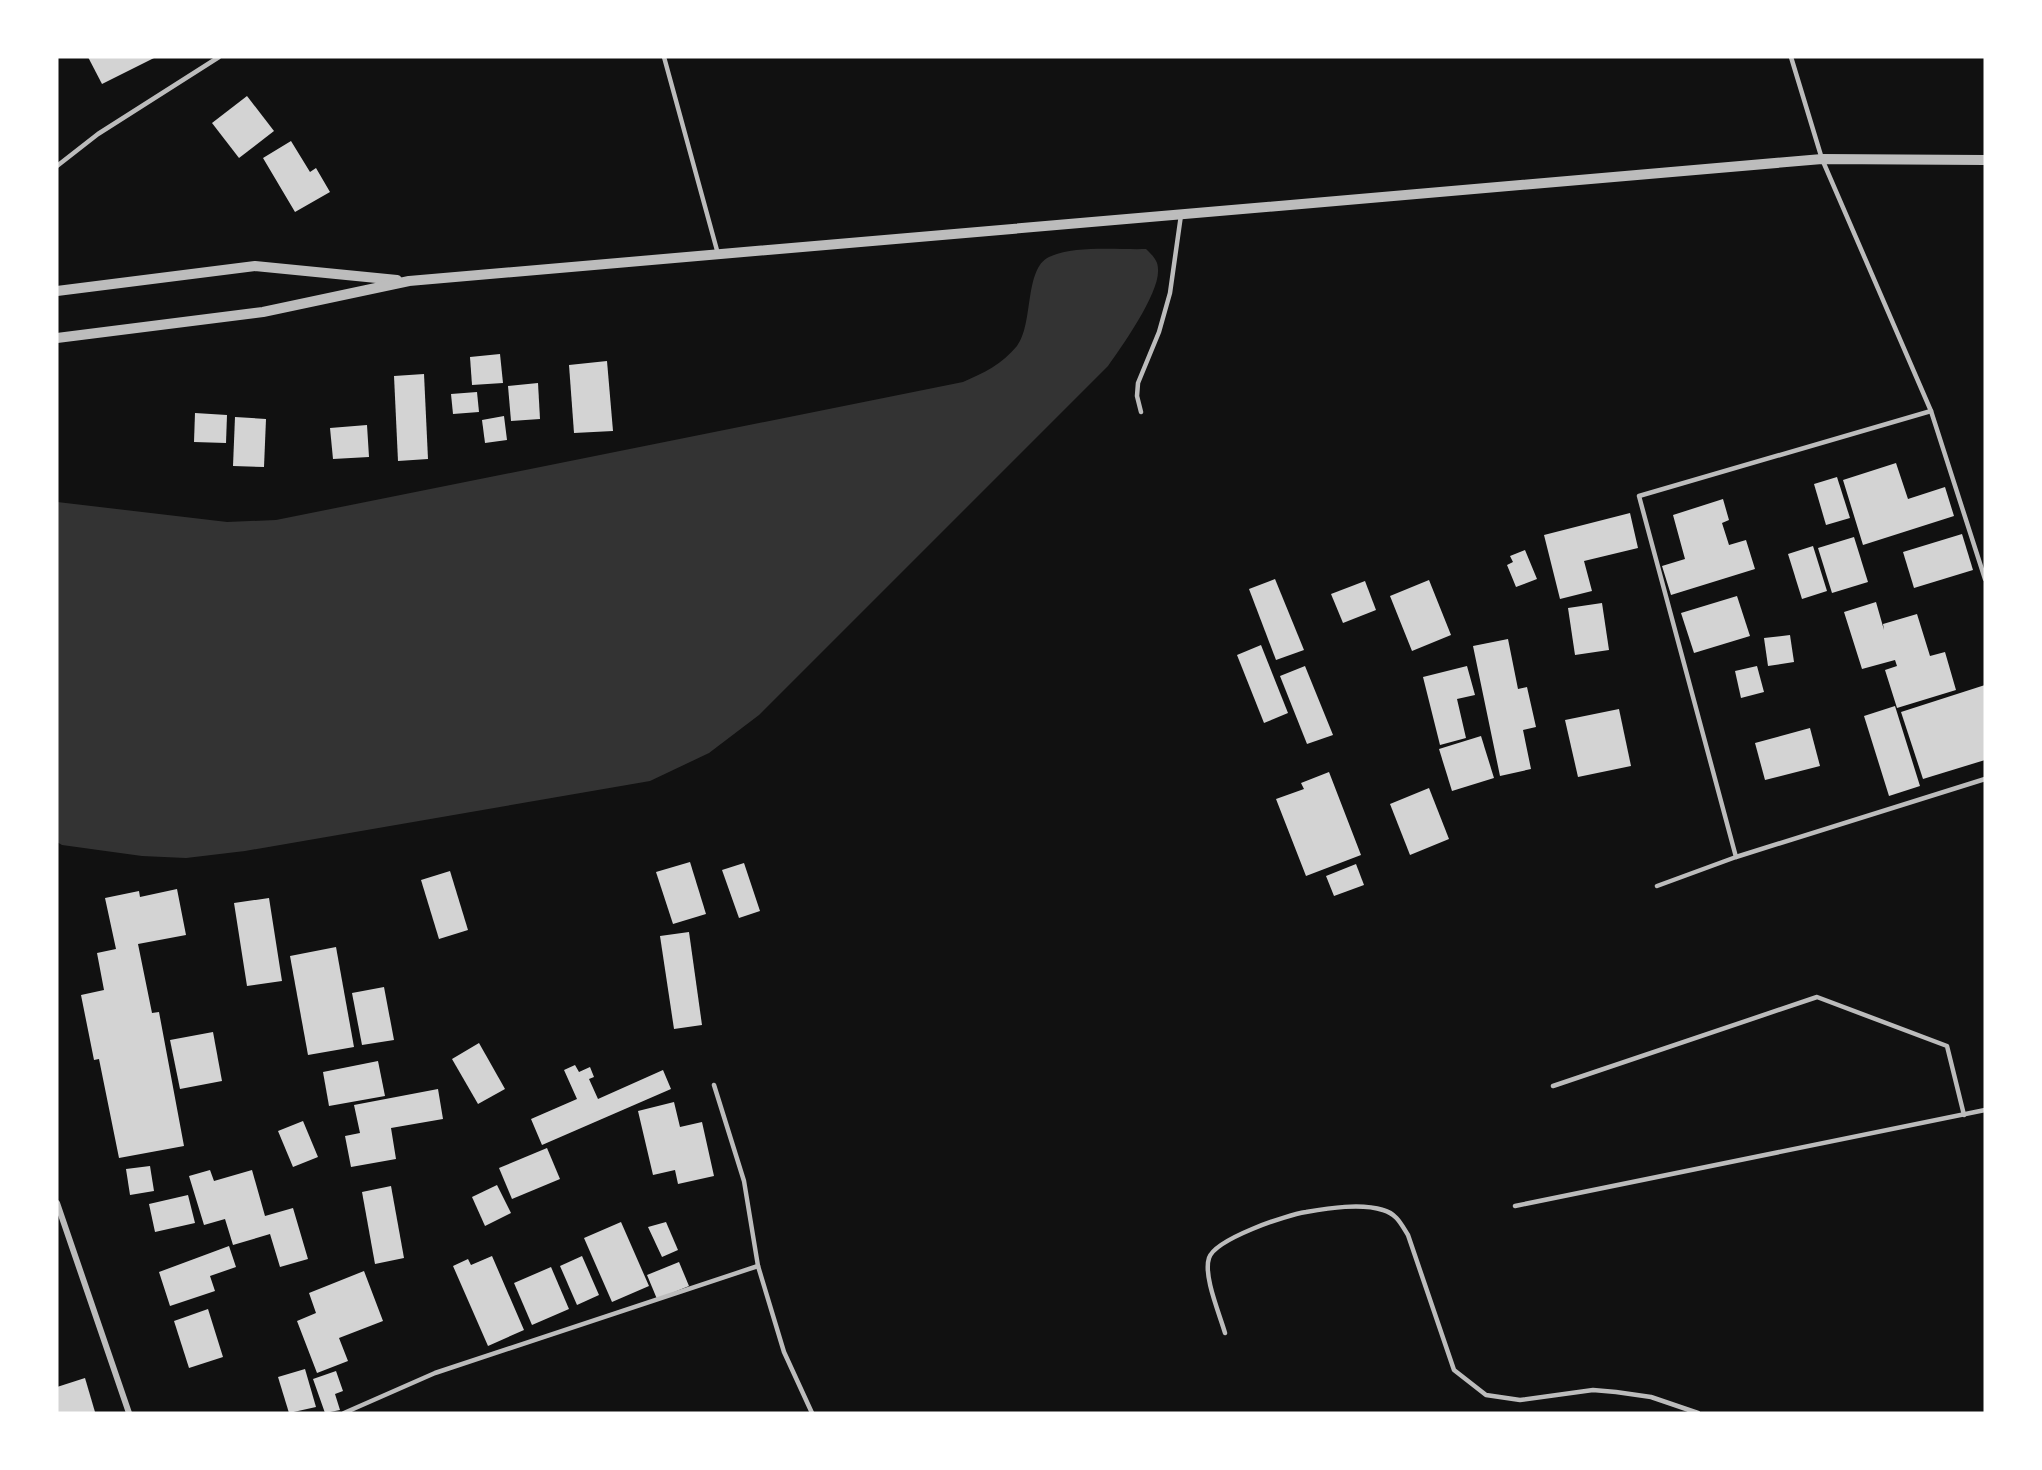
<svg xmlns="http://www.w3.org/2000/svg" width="2042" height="1470" font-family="Roboto,sans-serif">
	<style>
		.water { fill: #333 }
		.building { fill: #d3d3d3 }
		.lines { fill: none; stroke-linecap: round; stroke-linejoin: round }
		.service { stroke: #bcbcbc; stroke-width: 4.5 }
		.minor { stroke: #bcbcbc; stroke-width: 6 }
		.tertiary { stroke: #bcbcbc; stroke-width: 10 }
	</style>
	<rect width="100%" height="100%" fill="#111"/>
	<path class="water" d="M1146,249C1152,255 1158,260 1158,269C1160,293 1122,346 1108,366L759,715L709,753L650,781L245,851L186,858L142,856L62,845L57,842V502L227,522L276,520L963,382C984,373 1002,364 1017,346C1034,324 1024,269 1049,257C1074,245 1119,250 1146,249Z"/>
	<g class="building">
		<path d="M88,57H156L102,84Z"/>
		<path d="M247,96L274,131L239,158L212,123Z"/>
		<path d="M291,141L310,172L316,168L330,192L295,212L263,158Z"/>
		<path d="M500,354L503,383L472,385L470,357Z"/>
		<path d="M607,361L613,431L574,433L569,365Z"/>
		<path d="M424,374L428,459L398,461L394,376Z"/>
		<path d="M538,383L540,419L511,421L508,386Z"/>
		<path d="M477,392L479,412L453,414L451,394Z"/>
		<path d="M195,413L227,415L226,443L194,442Z"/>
		<path d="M504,416L507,440L485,443L482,420Z"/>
		<path d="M235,417L266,419L264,467L233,466Z"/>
		<path d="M367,425L369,457L333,459L330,428Z"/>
		<path d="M1896,463L1908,499L1945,487L1954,516L1863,545L1843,480Z"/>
		<path d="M1837,477L1850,518L1826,525L1814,484Z"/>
		<path d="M1723,499L1729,520L1722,523L1729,545L1746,540L1755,569L1671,595L1662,566L1685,559L1673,515Z"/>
		<path d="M1630,513L1638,548L1584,561L1592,591L1560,599L1544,535Z"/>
		<path d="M1962,534L1973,570L1914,588L1903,552Z"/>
		<path d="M1854,537L1868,582L1832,593L1818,548Z"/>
		<path d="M1813,546L1827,591L1802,599L1788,554Z"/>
		<path d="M1525,550L1537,579L1516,587L1507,565L1513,562L1510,556Z"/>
		<path d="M1275,579L1304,650L1276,660L1249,589Z"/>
		<path d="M1429,580L1451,635L1412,651L1390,596Z"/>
		<path d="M1365,581L1376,610L1343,623L1331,594Z"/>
		<path d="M1737,596L1750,636L1694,653L1681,613Z"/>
		<path d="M1876,602L1884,630L1883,624L1917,614L1930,656L1945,652L1956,690L1897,708L1885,670L1897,666L1895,660L1862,669L1844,612Z"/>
		<path d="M1602,603L1609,650L1575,655L1568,608Z"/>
		<path d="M1790,635L1794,662L1768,666L1764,638Z"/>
		<path d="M1508,639L1518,689L1527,687L1536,727L1523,730L1531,769L1500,776L1473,646Z"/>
		<path d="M1261,645L1288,713L1264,723L1237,655Z"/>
		<path d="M1305,666L1333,735L1307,744L1280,676Z"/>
		<path d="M1467,666L1475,695L1457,699L1466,738L1440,745L1423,677Z"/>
		<path d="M1757,666L1764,692L1741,698L1735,671Z"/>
		<path d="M1985,685V760L1923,779L1901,712Z"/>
		<path d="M1895,706L1920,786L1889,796L1864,716Z"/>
		<path d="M1619,709L1631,766L1578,777L1565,720Z"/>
		<path d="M1810,728L1820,766L1765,780L1755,743Z"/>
		<path d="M1481,736L1494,778L1452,791L1439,749Z"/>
		<path d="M1329,772L1361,855L1306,876L1276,799L1304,789L1301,783Z"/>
		<path d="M1429,788L1449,839L1410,855L1390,804Z"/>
		<path d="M690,862L706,914L673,924L656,872Z"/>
		<path d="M744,863L760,911L739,918L722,870Z"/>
		<path d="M1356,864L1364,885L1334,896L1326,876Z"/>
		<path d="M450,871L468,930L439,939L421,880Z"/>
		<path d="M177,889L186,935L138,944L152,1013L159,1012L184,1146L119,1158L99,1059L94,1060L81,995L104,990L97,953L116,949L105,898L139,891L140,897Z"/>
		<path d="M269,898L282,981L247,986L234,903Z"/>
		<path d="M689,932L702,1025L674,1029L660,936Z"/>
		<path d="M336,947L354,1047L308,1055L290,956Z"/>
		<path d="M384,987L394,1040L362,1045L352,993Z"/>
		<path d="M213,1032L222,1081L180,1089L170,1040Z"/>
		<path d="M479,1043L505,1089L478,1104L452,1059Z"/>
		<path d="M378,1061L385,1096L329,1106L323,1072Z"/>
		<path d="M575,1065L579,1072L590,1067L594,1077L589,1079L598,1099L663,1070L671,1089L542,1145L531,1119L577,1099L564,1070Z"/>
		<path d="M438,1089L443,1119L391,1128L396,1159L351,1167L345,1136L360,1133L354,1105Z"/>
		<path d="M674,1102L680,1127L702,1122L714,1176L678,1184L675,1170L653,1175L638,1111Z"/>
		<path d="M303,1121L318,1157L293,1167L278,1131Z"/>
		<path d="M547,1148L560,1179L512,1199L499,1168Z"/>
		<path d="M150,1166L154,1191L130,1195L126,1169Z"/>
		<path d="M210,1170L214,1181L252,1170L265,1216L293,1208L308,1259L280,1267L270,1234L233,1245L225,1219L204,1225L189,1176Z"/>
		<path d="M497,1185L511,1213L485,1226L472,1197Z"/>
		<path d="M391,1186L404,1258L375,1264L362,1192Z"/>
		<path d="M188,1195L195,1223L155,1232L149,1204Z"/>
		<path d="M621,1222L649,1286L612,1302L584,1238Z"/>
		<path d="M666,1222L678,1250L662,1257L648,1227Z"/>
		<path d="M229,1246L236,1267L210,1276L215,1291L170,1306L159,1272Z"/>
		<path d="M492,1256L524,1330L488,1346L453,1266L468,1259L471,1265Z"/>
		<path d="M582,1256L599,1295L577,1305L560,1266Z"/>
		<path d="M679,1262L689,1286L657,1299L647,1275Z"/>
		<path d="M551,1267L569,1309L532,1325L514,1283Z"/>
		<path d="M364,1271L383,1321L339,1338L348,1361L317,1373L297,1321L316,1313L309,1293Z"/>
		<path d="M208,1309L223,1357L189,1368L174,1321Z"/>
		<path d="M305,1369L316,1407L289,1413L278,1377Z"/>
		<path d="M336,1371L343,1391L335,1394L340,1410L325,1413L313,1379Z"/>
		<path d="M85,1378L95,1412L57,1413V1387Z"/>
	</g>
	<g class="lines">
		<g class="service">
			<path d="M664,57L718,254"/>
			<path d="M1791,57L1822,159L1931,411L1985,579"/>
			<path d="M57,166L98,134L219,57"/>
			<path d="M1141,412L1137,396L1138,383L1159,332L1170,293L1181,215"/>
			<path d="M1736,857L1639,496L1931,411"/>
			<path d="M1657,886L1736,857L1985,779"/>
			<path d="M714,1085L744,1181L758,1266L784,1352L812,1413"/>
			<path d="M1553,1086L1817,997L1947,1046L1964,1115"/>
			<path d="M1515,1206L1985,1110"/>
			<path d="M1225,1333C1220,1315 1203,1276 1209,1258C1215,1239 1286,1215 1306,1212C1329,1208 1361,1203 1383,1210C1397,1214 1401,1224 1408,1235L1454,1370L1486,1395L1520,1400L1593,1390L1616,1392L1651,1397L1698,1413"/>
			<path d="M344,1413L435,1373L758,1266"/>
		</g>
		<path class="minor" d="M57,1203L129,1413"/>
		<g class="tertiary">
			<path d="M57,291L255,266L397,280"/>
			<path d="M57,338L263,312L409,281L1822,159L1985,160"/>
		</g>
	</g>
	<rect width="2042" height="1470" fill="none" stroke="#ffffff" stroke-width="117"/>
</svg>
